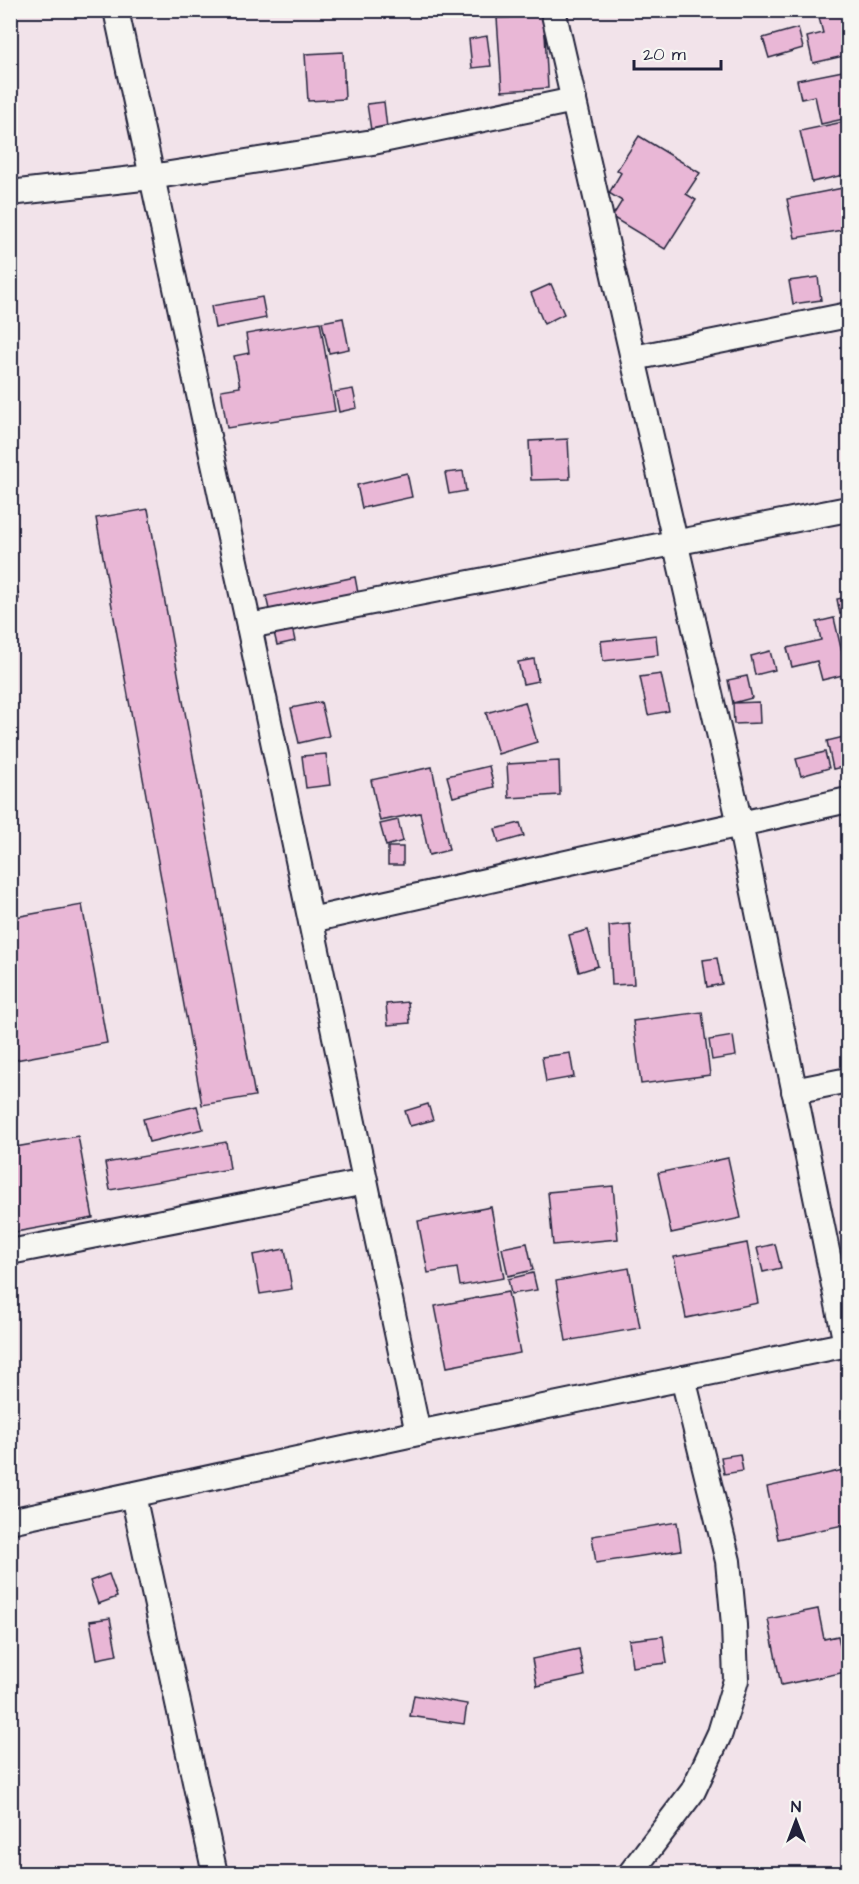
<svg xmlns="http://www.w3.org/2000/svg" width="859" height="1884" font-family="'Architects Daughter',sans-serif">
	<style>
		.building { fill: #e9b7d6; stroke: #22223b; stroke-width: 1.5 }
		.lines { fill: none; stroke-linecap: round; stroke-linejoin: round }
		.minor-casing { stroke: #22223b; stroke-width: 28 }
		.minor { stroke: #f6f6f2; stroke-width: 24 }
	</style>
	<rect width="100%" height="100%" fill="#f2e3ea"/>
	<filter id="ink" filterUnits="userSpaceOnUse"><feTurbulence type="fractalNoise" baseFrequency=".0167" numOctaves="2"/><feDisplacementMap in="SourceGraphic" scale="12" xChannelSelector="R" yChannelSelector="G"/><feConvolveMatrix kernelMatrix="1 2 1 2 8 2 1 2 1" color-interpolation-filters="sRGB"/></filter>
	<g filter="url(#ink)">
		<g class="building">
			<path d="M817,10H848V55L813,63L807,37L823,33Z"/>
			<path d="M544,16L548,88L502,91L497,18Z"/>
			<path d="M798,28L803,48L769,58L763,38Z"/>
			<path d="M487,36L491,66L472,68L469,39Z"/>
			<path d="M343,52L345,99L308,101L305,54Z"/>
			<path d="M848,70V118L821,124L815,96L801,99L797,80Z"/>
			<path d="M384,102L387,128L371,130L367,104Z"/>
			<path d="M848,121V174L812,182L800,131Z"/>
			<path d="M639,136L700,173L686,194L696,200L665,249L612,217L622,201L609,193L621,173L617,170Z"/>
			<path d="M848,187V229L795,238L787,199Z"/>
			<path d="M818,277L821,300L793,304L789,281Z"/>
			<path d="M551,284L564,314L544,324L531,293Z"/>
			<path d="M262,297L266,318L215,328L211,306Z"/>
			<path d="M343,318L349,349L329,353L322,322Z"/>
			<path d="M320,322L335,411L227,428L221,390L240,387L234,356L249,353L246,334Z"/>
			<path d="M353,389L357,408L339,412L335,392Z"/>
			<path d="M568,439L570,479L531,480L529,441Z"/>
			<path d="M463,471L466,491L449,494L445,473Z"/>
			<path d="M407,473L412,497L362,508L357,485Z"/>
			<path d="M148,509L255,1096L202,1105L96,518Z"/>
			<path d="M10,555L19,599L10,601Z"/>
			<path d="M355,577L360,604L270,614L266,596Z"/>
			<path d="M848,597V612L840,614L837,599Z"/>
			<path d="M834,618L847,674L822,680L817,661L792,667L787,648L821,640L817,622Z"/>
			<path d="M291,623L295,641L277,645L273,628Z"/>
			<path d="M848,628V662L843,629Z"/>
			<path d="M656,635L658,655L603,661L601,641Z"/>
			<path d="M770,651L775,670L755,675L751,656Z"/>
			<path d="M534,659L538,681L523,684L518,662Z"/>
			<path d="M661,674L669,711L648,715L640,677Z"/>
			<path d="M747,676L752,698L733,703L728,680Z"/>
			<path d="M321,702L329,736L299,743L291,708Z"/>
			<path d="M525,702L537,742L498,754L486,713Z"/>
			<path d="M759,702L760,723L734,724L733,703Z"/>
			<path d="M848,736V766L833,769L827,741Z"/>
			<path d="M825,752L829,768L801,776L796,759Z"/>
			<path d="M326,754L330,785L306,788L302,756Z"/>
			<path d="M559,761L560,795L509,798L507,764Z"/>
			<path d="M489,766L494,787L453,797L447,776Z"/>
			<path d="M432,767L449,850L429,855L420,813L380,821L371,780Z"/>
			<path d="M398,820L403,841L386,846L380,824Z"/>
			<path d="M520,823L524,836L499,843L495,829Z"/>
			<rect x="388" y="847" width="15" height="18"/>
			<path d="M82,905L107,1043L10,1061V918Z"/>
			<path d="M630,924L634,984L612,985L609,926Z"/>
			<path d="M588,930L598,966L579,972L569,935Z"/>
			<path d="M717,958L722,984L707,987L703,960Z"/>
			<path d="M408,1002L410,1023L388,1025L386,1004Z"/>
			<path d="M702,1012L710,1075L641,1084L633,1021Z"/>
			<path d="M733,1036L736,1056L712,1060L709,1040Z"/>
			<path d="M570,1053L574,1077L546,1082L542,1057Z"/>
			<path d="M428,1104L433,1120L410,1126L405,1111Z"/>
			<path d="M197,1106L203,1129L149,1142L143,1119Z"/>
			<path d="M78,1136L93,1218L10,1233V1148Z"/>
			<path d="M226,1142L230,1169L110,1190L105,1163Z"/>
			<path d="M728,1158L741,1218L671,1233L658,1173Z"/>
			<path d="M613,1186L618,1239L553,1245L548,1192Z"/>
			<path d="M491,1207L504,1278L460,1286L457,1268L428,1273L418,1221Z"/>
			<path d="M527,1243L533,1270L508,1276L502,1248Z"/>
			<path d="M747,1243L758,1303L686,1318L674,1257Z"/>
			<path d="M775,1244L781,1268L763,1272L757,1248Z"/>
			<path d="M285,1249L292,1289L260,1294L253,1255Z"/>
			<path d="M629,1268L640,1328L566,1341L556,1281Z"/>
			<path d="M533,1273L537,1290L511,1294L508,1279Z"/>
			<path d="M508,1292L520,1353L447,1367L435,1306Z"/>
			<path d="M740,1454L743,1471L724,1474L721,1457Z"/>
			<path d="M848,1469V1524L778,1539L767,1487Z"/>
			<path d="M677,1522L681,1550L596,1563L592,1536Z"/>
			<path d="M109,1574L117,1597L98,1604L90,1581Z"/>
			<path d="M818,1609L824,1639L838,1636L846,1672L781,1685L768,1619Z"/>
			<path d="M110,1618L117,1655L97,1659L90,1621Z"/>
			<path d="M663,1636L667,1663L632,1667L629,1640Z"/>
			<path d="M579,1649L584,1676L537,1686L532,1659Z"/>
			<path d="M414,1695L467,1704L464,1724L410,1716Z"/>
		</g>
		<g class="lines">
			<defs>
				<g id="minor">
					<path d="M116,10L249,626L418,1433"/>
					<path d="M553,10L740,824L846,1344"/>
					<path d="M10,193L151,177L373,142L574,100"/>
					<path d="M634,358L848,315"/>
					<path d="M249,626L848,509"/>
					<path d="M311,920L848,800"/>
					<path d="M794,1091L848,1080"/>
					<path d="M10,1252L365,1182"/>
					<path d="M133,1495L215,1874"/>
					<path d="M10,1521L418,1433L848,1344"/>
					<path d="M630,1874L693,1791L720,1733L736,1680L734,1625L728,1561L683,1378"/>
				</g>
			</defs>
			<use href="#minor" class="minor-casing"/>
			<use href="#minor" class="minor"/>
		</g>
	</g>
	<rect width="859" height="1884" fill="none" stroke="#f6f6f2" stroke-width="36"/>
	<rect x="18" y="18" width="823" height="1848" fill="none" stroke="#22223b" stroke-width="2" filter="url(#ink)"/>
	<g transform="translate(796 1821)" stroke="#f6f6f2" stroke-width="4.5" paint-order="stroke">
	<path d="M0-4.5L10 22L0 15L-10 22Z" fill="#22223b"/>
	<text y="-9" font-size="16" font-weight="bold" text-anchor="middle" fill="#22223b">N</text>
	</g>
	<path d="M634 60v9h87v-9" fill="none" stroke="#22223b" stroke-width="3"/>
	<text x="643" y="60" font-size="18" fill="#22223b" stroke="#f6f6f2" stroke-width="4.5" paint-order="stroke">20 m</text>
</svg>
